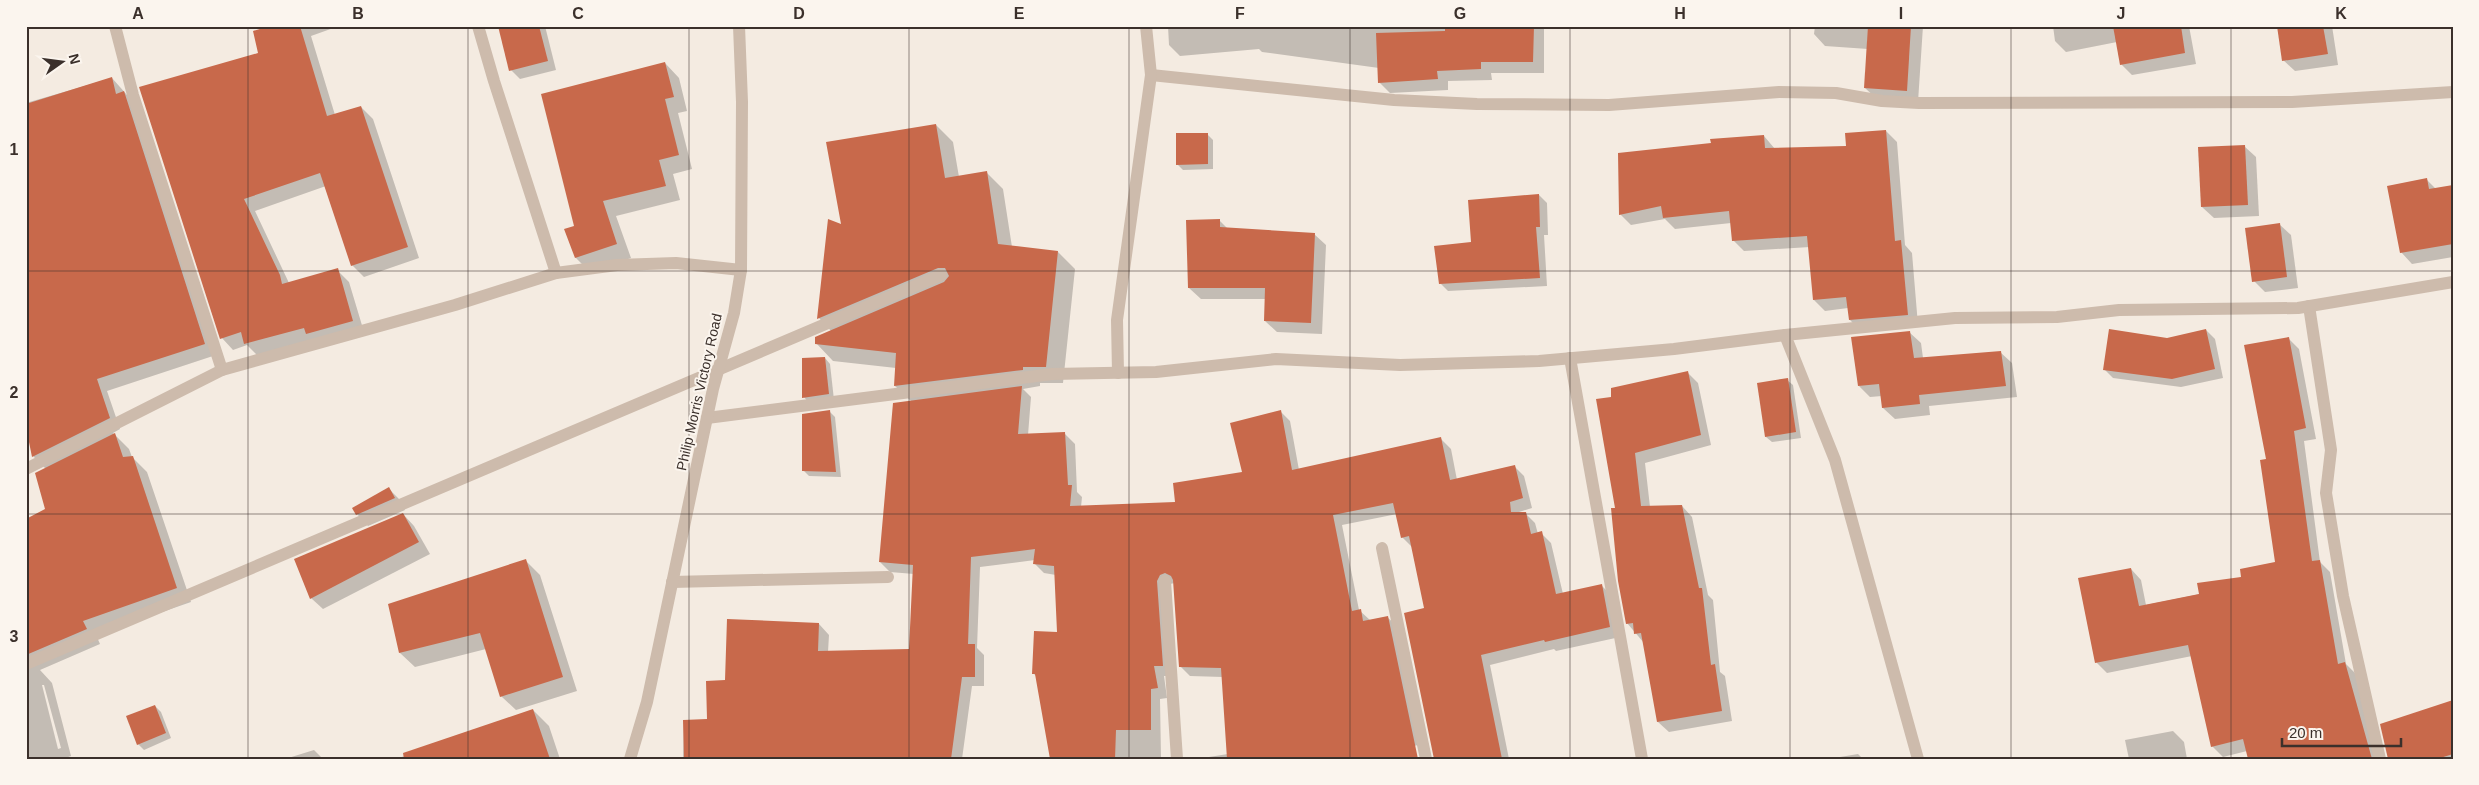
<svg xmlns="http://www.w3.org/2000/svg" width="2479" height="785" font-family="Helvetica,sans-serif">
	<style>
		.shadow { fill: #0003; fill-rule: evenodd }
		.building { fill: #c8694b }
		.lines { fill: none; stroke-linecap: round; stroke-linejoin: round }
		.minor { stroke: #cdbbac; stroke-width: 12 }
		.grid { fill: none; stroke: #3b302b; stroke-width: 1; stroke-opacity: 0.55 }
		.labels { text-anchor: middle; stroke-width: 4; stroke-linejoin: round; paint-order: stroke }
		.street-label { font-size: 14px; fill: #3b302b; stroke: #fbf5ee }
		.neatline { fill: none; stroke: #3b302b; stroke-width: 2 }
		.grid-label { font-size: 16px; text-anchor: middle; font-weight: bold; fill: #3b302b }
	</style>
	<rect width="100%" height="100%" fill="#f4ebe1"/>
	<g class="shadow">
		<path d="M274,26H339L311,36L335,115L361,107L373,119L419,258L364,277L352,265L326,186L255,211L289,283L337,270L349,282L364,332L257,355L247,345L233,350L222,338L259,54Z"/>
		<path d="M500,26H545L556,70L520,79L511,70Z"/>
		<path d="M1168,26H1544V73H1491L1492,80L1448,81V90L1390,93L1379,82V68L1262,52L1259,49L1180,56L1169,45Z"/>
		<path d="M1815,26H1923L1918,102L1877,99L1865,88L1868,49L1825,46L1814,34Z"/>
		<path d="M2053,26H2189L2196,64L2132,75L2121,64L2117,42L2066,52L2055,41Z"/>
		<path d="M2278,26H2332L2338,65L2295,71L2283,60Z"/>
		<path d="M665,63L679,78L687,111L678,113L692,169L673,174L680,200L616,216L631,258L590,272L576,258L575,226Z"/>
		<path d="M112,78L135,104L216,355L107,391L120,429L113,433L129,449L132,457L147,472L191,602L96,635L100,644L40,670L52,683L71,756L63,759H26V520L47,510L46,469L33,456L26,420V103ZM42,685H44L61,748L58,749Z"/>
		<path d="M936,125L953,142L959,177L986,172L1003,189L1012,247L1058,252L1075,269L1063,383H1040V386L1023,389L1031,397L1028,435L1065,434L1075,444L1077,492L1082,497L1081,507L1176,503L1243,473L1280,411L1290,421L1299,470L1441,439L1451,449L1457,480L1514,466L1524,476L1532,508L1519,512L1525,513L1535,523L1538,534L1541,533L1551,543L1563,594L1602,586L1612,596L1620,637L1556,651L1554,649L1490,665L1509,759H1445L1425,609L1412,547L1402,537L1397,514L1342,525L1359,610L1371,621L1387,617L1398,627L1422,744L1386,753L1387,759H1196L1228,754L1223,677L1190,676L1180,666L1175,583L1170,584L1172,676H1164L1167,698L1160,699L1161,759H1051L1037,677L1033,673L1058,633L1056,575L1044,573L1034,563L1035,560L980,567L977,648L984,655V686H972L962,759H683L684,721H708L726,682L819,624L829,635L828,652L911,650L914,574L890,572L880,562L911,401L895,386L896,368L833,361L816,343L832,332L819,318L842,227Z"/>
		<path d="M1886,131L1897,142L1905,245L1912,253L1918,325L1861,331L1850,320L1848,308L1825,311L1814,300L1810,247L1744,251L1733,240L1731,223L1675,229L1665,219L1631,225L1620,214L1712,144L1764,136L1775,149L1847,147Z"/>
		<path d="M1207,134L1213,140V169L1183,170L1177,164Z"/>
		<path d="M2244,146L2256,157L2259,216L2214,218L2202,207Z"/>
		<path d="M2427,180L2436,189L2453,186V257L2412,264L2401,252Z"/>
		<path d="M1539,195L1547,203L1548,235H1544L1547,286L1448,291L1440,283L1472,243Z"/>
		<path d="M1220,221L1228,229L1314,234L1326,245L1322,334L1277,332L1265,321L1266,299H1201L1189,288Z"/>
		<path d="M2279,224L2291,235L2298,288L2265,292L2254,281Z"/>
		<path d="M2206,330L2215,339L2223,378L2181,387L2113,378L2104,369L2167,339Z"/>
		<path d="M1909,332L1921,343L1923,358L2000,352L2012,363L2017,397L1929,406L1930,415L1895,419L1883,408L1882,396L1870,397L1859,386Z"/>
		<path d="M2289,339L2299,349L2316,439L2304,441L2320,562L2330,572L2346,664L2355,673L2378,759H2249L2247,751L2223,757L2212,746L2192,656L2107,673L2096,662L2131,569L2141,580L2146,605L2200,594L2276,563L2267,460Z"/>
		<path d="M825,358L830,364L834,400L809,403L804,397Z"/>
		<path d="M1687,372L1698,383L1711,445L1645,463L1650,507L1682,506L1692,517L1708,595L1713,600L1720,672L1725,676L1732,721L1669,732L1658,722L1644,643L1627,623L1616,509L1613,398Z"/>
		<path d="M1787,380L1793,385L1801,438L1772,442L1766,437Z"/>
		<path d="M830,412L835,417L841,477L809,476L804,471Z"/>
		<path d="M389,489L400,500L405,510L368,526L357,514Z"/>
		<path d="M403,514L414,526L430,554L323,609L311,598Z"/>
		<path d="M526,561L540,575L577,691L516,710L501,696L486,649L415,667L400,653L389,605Z"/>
		<path d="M155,706L161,712L171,738L144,750L138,744Z"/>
		<path d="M2453,707V759H2389Z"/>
		<path d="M533,710L549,726L560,759H394L424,751Z"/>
		<path d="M2173,731L2184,742L2187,759H2129L2125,740Z"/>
		<path d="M314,750L323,759H285Z"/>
		<path d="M1858,754L1863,759H1828Z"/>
	</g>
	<g class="building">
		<path d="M270,26H300L327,116L361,106L408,247L351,266L320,173L244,199L280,275L282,284L338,268L353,321L306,334L304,328L244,344L241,332L220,339L139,87L258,53L253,31Z"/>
		<path d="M498,26H539L548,61L509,71Z"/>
		<path d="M1445,26H1534L1533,62H1481V69L1437,71L1438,79L1378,83L1376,33L1445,31Z"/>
		<path d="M1868,26H1911L1907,91L1864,88Z"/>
		<path d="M2113,26H2181L2185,53L2120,65Z"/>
		<path d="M2277,26H2323L2328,54L2282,61Z"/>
		<path d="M665,62L674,97L665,99L679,155L659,160L666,186L603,201L617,244L575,258L564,229L574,226L541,94Z"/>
		<path d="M112,77L116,94L124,91L205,344L97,379L110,418L32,457L26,427V104Z"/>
		<path d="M936,124L945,178L987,171L998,244L1058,251L1046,367H1023V370L894,386L896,353L815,344V337L944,282L949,276L945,268H938L817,319L828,219L841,224L826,142Z"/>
		<path d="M1886,130L1895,241L1901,240L1908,315L1849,320L1846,297L1813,300L1807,236L1732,241L1729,211L1663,218L1661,206L1619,215L1618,153L1711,143L1710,139L1764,135L1765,148L1846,146L1845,133Z"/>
		<path d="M1176,133H1208V164L1176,165Z"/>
		<path d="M2245,145L2248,205L2201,207L2198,147Z"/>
		<path d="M2427,178L2429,189L2453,185V244L2400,253L2387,186Z"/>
		<path d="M1539,194L1540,227H1536L1540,278L1439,284L1434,246L1471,242L1468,200Z"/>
		<path d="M1220,219V227L1315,233L1311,323L1264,321L1265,288H1188L1186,220Z"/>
		<path d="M2280,223L2287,277L2252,282L2245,228Z"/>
		<path d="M2109,329L2167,338L2206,329L2215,369L2172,379L2103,370Z"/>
		<path d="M1910,331L1914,358L2001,351L2006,386L1919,395L1920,404L1882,408L1879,384L1858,386L1851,337Z"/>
		<path d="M2289,337L2306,428L2294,431L2312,561L2320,560L2338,664L2345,662L2372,759H2248L2243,739L2211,747L2188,645L2095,663L2078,578L2131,568L2139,606L2199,594L2197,583L2241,577L2240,569L2275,562L2260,460L2266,459L2244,345Z"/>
		<path d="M825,357L829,394L802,398V358Z"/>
		<path d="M1688,371L1701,435L1635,453L1641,506L1682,505L1699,588H1702L1711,665L1715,664L1722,711L1657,722L1641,633L1634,634L1633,623L1626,624L1618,581L1611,508H1615L1596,399L1611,397V388Z"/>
		<path d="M1788,378L1796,432L1765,437L1757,383Z"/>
		<path d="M1022,386L1018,434L1065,432L1068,485H1072L1070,506L1175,502L1173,483L1242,472L1230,423L1281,410L1292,470L1441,437L1450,480L1515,465L1523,498L1510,502L1511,512H1526L1531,534L1542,531L1556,594L1602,584L1610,627L1545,642L1544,640L1481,655L1502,759H1434L1404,613L1424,608L1409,536L1401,538L1393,503L1333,515L1352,611L1361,609L1363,621L1388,616L1418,759H1227L1221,668L1179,667L1173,580L1171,576L1165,573L1160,575L1157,581L1163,666H1154L1158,688L1151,689V730H1116L1115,759H1050L1035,674H1032L1034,631L1057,632L1054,566L1033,564L1035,549L971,557L968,644H975V677H962L951,759H684L683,720L707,719L706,681L725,680L727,619L819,623L818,651L909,649L913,565L879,562L893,403Z"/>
		<path d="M830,410L836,472L802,471V414Z"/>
		<path d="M115,433L123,457L133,456L177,588L83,621L87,629L26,655V519L45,509L35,473Z"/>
		<path d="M389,487L395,498L356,515L352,508Z"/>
		<path d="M403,513L419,542L310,599L294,559Z"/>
		<path d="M526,559L563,677L500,697L480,633L399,653L388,604Z"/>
		<path d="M2453,700V754L2437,759H2388L2380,724Z"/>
		<path d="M155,705L166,733L137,745L126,716Z"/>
		<path d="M533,709L550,759H404L403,753Z"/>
	</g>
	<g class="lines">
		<g class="minor">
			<path d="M115,26L133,95L222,370"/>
			<path d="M478,26L494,81L556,273"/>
			<path d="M1151,75L1394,100L1477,104L1609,105L1779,92L1836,93L1882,101L1919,103L2292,102L2453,92"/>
			<path d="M2309,306L2331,450L2326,493L2343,596L2380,759"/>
			<path d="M1785,335L1835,460L1918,759"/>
			<path d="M1570,358L1642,759"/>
			<path d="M1118,373L1117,320L1151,75L1146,26"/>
			<path d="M707,418L1052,374L1156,372L1276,359L1400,365L1539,361L1674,349L1785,335L1955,318L2057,317L2119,310L2298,308L2453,282"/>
			<path d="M26,469L222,370L455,305L556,273L617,265L676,263L741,270"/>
			<path d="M1382,548L1426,759"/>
			<path d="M1165,581L1177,759"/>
			<path d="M672,582L888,577"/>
			<path d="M26,664L941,275"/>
			<path d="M630,759L647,702L713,389L734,313L741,270L742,102L739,26"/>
		</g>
	</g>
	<path class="grid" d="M248,26V759M468,26V759M689,26V759M909,26V759M1129,26V759M1350,26V759M1570,26V759M1790,26V759M2011,26V759M2231,26V759M26,271H2453M26,514H2453"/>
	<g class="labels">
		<g class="street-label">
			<text transform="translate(699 392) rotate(-77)" y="5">Philip Morris Victory Road</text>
		</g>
	</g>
	<rect width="2479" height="785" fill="none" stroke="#fbf5ee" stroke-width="55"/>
	<g transform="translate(62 62) rotate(76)" stroke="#fbf5ee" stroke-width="4" paint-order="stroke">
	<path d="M0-4L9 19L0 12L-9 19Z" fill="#3b302b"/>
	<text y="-8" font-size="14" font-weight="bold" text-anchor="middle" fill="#3b302b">N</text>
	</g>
	<path d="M2282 738v8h119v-8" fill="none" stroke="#3b302b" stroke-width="2.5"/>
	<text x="2289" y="738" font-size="15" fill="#3b302b" stroke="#fbf5ee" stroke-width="4" paint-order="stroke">20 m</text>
	<rect x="28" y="28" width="2424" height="730" class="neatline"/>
	<g class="grid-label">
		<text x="138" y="19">A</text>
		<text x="358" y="19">B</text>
		<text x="578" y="19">C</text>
		<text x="799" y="19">D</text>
		<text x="1019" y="19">E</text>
		<text x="1240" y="19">F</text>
		<text x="1460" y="19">G</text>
		<text x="1680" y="19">H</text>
		<text x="1901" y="19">I</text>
		<text x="2121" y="19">J</text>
		<text x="2341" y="19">K</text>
		<text x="14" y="155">1</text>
		<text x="14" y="398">2</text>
		<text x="14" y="642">3</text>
	</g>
</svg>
